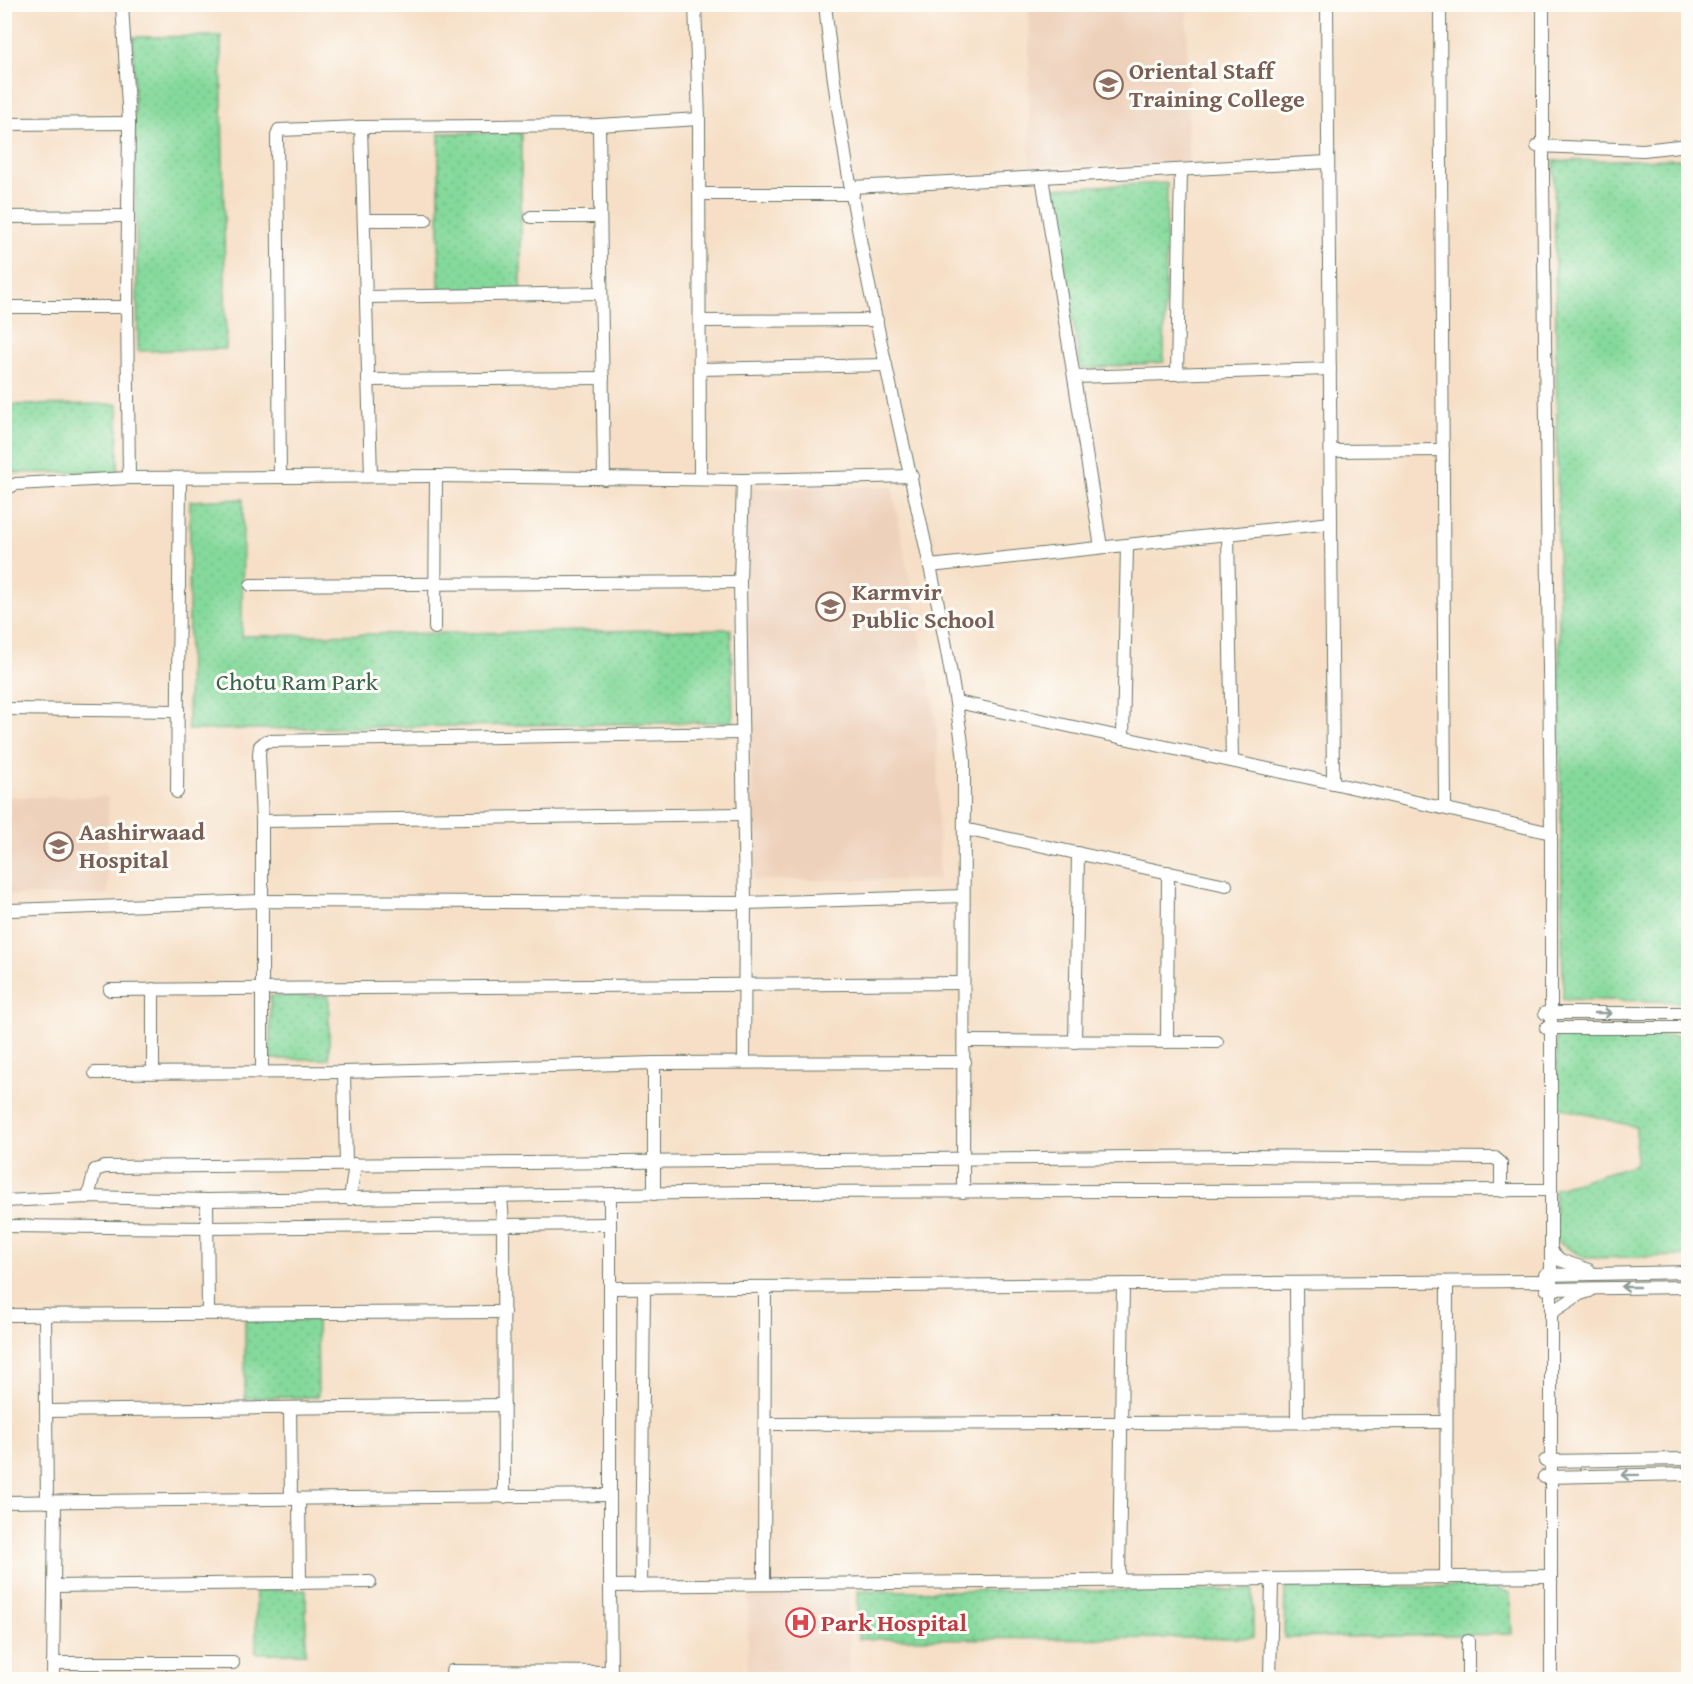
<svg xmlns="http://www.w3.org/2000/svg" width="1693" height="1684" font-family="'Gentium Book Plus',serif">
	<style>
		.built { fill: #eed1bb }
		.green { fill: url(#green-dots); stroke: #528b68; stroke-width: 1.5 }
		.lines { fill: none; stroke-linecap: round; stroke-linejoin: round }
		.minor-casing { stroke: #6a7667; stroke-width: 14 }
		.minor { stroke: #fff; stroke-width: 12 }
		.oneway { stroke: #8f9e9a }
		.labels { text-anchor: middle; stroke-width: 6; stroke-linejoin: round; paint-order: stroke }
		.education-label { font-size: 24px; font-weight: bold; fill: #785e54; stroke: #fdfcf7; text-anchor: start }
		.park-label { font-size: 24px; fill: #38644e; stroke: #fdfcf7 }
		.health-label { font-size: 24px; font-weight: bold; fill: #be3a42; stroke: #fdfcf7; text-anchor: start }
	</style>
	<defs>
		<pattern id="green-dots" width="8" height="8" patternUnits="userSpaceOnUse" patternTransform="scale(1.5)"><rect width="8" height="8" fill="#85d99b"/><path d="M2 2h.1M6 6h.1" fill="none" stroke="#72bb86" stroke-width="1.8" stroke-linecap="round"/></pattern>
	</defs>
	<rect width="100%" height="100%" fill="#fdfcf7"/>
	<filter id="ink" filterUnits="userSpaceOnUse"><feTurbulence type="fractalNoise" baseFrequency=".0167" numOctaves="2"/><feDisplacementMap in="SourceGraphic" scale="12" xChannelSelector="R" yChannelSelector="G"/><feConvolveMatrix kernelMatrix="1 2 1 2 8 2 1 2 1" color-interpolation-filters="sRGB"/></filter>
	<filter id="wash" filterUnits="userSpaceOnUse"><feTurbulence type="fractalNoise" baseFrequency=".008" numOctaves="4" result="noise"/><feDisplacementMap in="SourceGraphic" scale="24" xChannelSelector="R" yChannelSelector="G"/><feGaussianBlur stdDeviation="1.35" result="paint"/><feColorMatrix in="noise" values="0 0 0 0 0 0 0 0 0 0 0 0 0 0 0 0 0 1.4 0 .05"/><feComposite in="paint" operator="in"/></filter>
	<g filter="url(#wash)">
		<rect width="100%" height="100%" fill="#f6dfc6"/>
		<g class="built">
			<path d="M1029,5H1187L1188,165L1029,166Z"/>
			<path d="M892,486L937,725L939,880H754L745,488Z"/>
			<rect x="9" y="797" width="99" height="98"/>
			<path d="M749,1590H848L849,1677L747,1670Z"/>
		</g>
		<g class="green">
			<path d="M221,36L226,349L138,351L133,37Z"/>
			<rect x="439" y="133" width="82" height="157"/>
			<path d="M1688,159V1002L1563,999L1554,161Z"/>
			<path d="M1167,183L1164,362L1081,369L1051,188Z"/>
			<path d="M118,404V472L5,473V405Z"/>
			<path d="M243,499L242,636L731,629L733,722L188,730L190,501Z"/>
			<rect x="270" y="996" width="59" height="63"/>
			<path d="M1556,1035L1688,1036V1256L1585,1258L1556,1241L1554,1189L1636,1164V1127L1558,1107Z"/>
			<path d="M245,1320H317L318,1397L245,1398Z"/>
			<path d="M1492,1586L1510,1593L1512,1634L1284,1638L1285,1588Z"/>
			<rect x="256" y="1590" width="50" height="63"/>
			<path d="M1253,1590V1638L858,1639V1591Z"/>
		</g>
	</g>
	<g filter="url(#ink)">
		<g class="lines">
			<defs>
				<g id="minor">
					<path d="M122,4L129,123L127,307L129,478"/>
					<path d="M695,4L699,119L700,479"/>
					<path d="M825,4C837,124 860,248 886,366C904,449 923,531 940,614C949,663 959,712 964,761L963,1192"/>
					<path d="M1327,4L1333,783"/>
					<path d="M1440,4L1445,808"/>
					<path d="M1543,4V178L1551,833V1680"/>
					<path d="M4,124L129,123"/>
					<path d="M599,125L604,479"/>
					<path d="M361,127L371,476"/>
					<path d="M1537,146L1643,150L1688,145"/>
					<path d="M1042,177L1101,547"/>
					<path d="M852,187L1328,162"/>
					<path d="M699,194H853"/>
					<path d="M4,217L127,216"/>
					<path d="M531,217H600"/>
					<path d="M364,220H426"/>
					<path d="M366,297L601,293"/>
					<path d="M4,307H127"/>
					<path d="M701,321L877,320"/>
					<path d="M701,369L886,365"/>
					<path d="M1177,374L1181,170"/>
					<path d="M1074,377L1330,369"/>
					<path d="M368,380L603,378"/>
					<path d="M1331,451L1443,450"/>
					<path d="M280,477L277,136L279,130L361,127L599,125L699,119"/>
					<path d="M743,480L740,582L745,903L744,1062"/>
					<path d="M4,490L16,484L129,478L436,476L743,480L912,476"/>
					<path d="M1228,534L1232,761"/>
					<path d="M930,566L1331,523"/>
					<path d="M251,585L740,582"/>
					<path d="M435,628L436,476"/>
					<path d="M957,702L1333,783L1551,833"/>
					<path d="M4,709L178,711"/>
					<path d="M1123,738L1127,545"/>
					<path d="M177,792L180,478"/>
					<path d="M262,821L742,814"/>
					<path d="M964,829L1226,885"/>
					<path d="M4,904L11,910L261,901L745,903L963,896"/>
					<path d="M110,990L963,983"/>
					<path d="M1545,1013H1688"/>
					<path d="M1546,1028H1688"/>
					<path d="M965,1041L1217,1042"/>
					<path d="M1075,1042L1078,853"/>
					<path d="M1167,1042L1168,872"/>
					<path d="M153,1072V989"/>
					<path d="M262,1072V821L259,754L260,746L266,741L742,733"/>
					<path d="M344,1072L346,1164"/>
					<path d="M95,1073L344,1072L654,1063L965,1062"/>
					<path d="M654,1194V1063"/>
					<path d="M610,1195V1586L1551,1576"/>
					<path d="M501,1196L503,1224L504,1497"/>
					<path d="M88,1197L95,1170L105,1167L1242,1156L1495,1158L1501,1163V1191"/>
					<path d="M350,1199L355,1164"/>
					<path d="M207,1200L208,1313"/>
					<path d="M4,1201L88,1197L207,1200L752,1192L1551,1190"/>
					<path d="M4,1226L207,1228L610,1224"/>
					<path d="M1551,1251L1560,1260L1589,1270"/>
					<path d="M1545,1275L1688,1272"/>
					<path d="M1296,1283L1297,1422"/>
					<path d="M610,1288L1544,1281"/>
					<path d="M1546,1289L1688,1287"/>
					<path d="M1551,1313L1580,1294L1590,1291"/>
					<path d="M45,1314L47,1502"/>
					<path d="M4,1315L504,1312"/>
					<path d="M290,1408L291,1499"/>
					<path d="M46,1411L504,1405"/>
					<path d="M765,1424L1446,1422"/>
					<path d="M1545,1461L1688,1459"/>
					<path d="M1544,1477L1688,1474"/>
					<path d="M299,1499L300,1583"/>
					<path d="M4,1502L610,1495"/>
					<path d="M1446,1578L1447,1282"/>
					<path d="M1119,1581L1123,1284"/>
					<path d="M764,1584L765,1287"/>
					<path d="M54,1586L370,1582"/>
					<path d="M610,1586L611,1678"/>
					<path d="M641,1586L644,1288"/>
					<path d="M1468,1641V1680"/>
					<path d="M53,1663H233"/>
					<path d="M452,1671L611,1672"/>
					<path d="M53,1680L55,1502"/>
					<path d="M1270,1680L1272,1580"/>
				</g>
			</defs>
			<use href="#minor" class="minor-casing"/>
			<use href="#minor" class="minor"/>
		</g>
		<defs><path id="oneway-shaft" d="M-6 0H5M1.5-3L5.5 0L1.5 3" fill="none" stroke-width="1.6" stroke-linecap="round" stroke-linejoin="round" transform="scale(1.5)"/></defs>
		<g class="oneway">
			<use href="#oneway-shaft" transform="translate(1603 1013)"/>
			<use href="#oneway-shaft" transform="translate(1630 1287) rotate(180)"/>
			<use href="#oneway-shaft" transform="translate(1630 1475) rotate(179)"/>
		</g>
	</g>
	<defs>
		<symbol id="university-ring" viewBox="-11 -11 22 22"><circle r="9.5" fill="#fdfcf7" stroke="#8d6e63" stroke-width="1.5"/><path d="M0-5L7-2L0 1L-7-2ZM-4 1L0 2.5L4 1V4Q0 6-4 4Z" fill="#8d6e63"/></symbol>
		<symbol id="school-ring" viewBox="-11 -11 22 22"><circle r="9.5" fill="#fdfcf7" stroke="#8d6e63" stroke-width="1.5"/><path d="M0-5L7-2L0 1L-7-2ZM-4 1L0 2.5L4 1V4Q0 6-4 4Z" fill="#8d6e63"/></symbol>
		<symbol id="hospital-ring" viewBox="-11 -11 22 22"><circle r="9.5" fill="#fdfcf7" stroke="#e0444e" stroke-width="1.5"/><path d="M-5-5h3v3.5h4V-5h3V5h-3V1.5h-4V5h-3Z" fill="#e0444e"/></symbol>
	</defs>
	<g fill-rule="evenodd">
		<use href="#university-ring" x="1092" y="68" width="33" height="33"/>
		<use href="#school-ring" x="814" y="590" width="33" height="33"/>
		<use href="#school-ring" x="42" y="830" width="33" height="33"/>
		<use href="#hospital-ring" x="784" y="1606" width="33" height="33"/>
	</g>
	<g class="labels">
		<g class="education-label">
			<text x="1129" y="79">Oriental Staff<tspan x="1129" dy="28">Training College</tspan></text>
			<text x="852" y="600">Karmvir<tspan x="852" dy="28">Public School</tspan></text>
			<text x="79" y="840">Aashirwaad<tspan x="79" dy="28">Hospital</tspan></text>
		</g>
		<g class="park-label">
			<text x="297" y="690">Chotu Ram Park</text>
		</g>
		<g class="health-label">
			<text x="821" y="1631">Park Hospital</text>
		</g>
	</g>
	<rect width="1693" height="1684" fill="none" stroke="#fdfcf7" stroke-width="24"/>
</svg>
